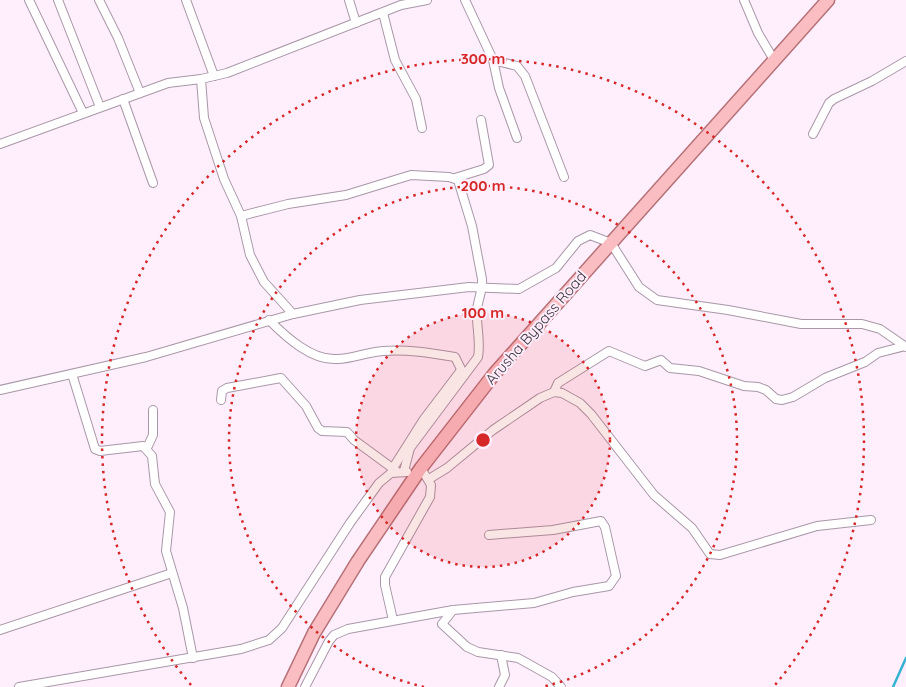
<svg xmlns="http://www.w3.org/2000/svg" width="906" height="687" font-family="Quicksand,sans-serif">
	<style>
		.lines { fill: none; stroke-linecap: round; stroke-linejoin: round }
		.stream { stroke: #35b3d2; stroke-width: 2.5 }
		.minor-casing { stroke: #a997a7; stroke-width: 10 }
		.primary-casing { stroke: #b67279; stroke-width: 15 }
		.minor { stroke: #fff; stroke-width: 8 }
		.primary { stroke: #fabec2; stroke-width: 12 }
		.ring { fill: none; stroke: #d62828; stroke-width: 2.5; stroke-dasharray: 2.5 5 }
		.labels { text-anchor: middle; stroke-width: 4; stroke-linejoin: round; paint-order: stroke }
		.street-label { font-size: 15px; fill: #3e363d; stroke: #ffeffd }
		.centre { fill: #d62828; stroke: #ffeffd; stroke-width: 2.5 }
		.ring-label { font-size: 15px; text-anchor: middle; font-weight: bold; fill: #d62828; stroke: #ffeffd; stroke-width: 4; stroke-linejoin: round; paint-order: stroke }
	</style>
	<rect width="100%" height="100%" fill="#ffeffd"/>
	<g class="lines">
		<path class="stream" d="M893,687L906,658"/>
		<defs>
			<g id="minor">
				<path d="M29,0L83,113"/>
				<path d="M58,0L100,107"/>
				<path d="M99,0L118,38L140,93"/>
				<path d="M186,0L214,76"/>
				<path d="M349,0L356,23"/>
				<path d="M465,0L493,60L517,66L525,76L564,177"/>
				<path d="M744,0L758,33L774,60"/>
				<path d="M383,13L395,60L416,99L422,128"/>
				<path d="M493,60L499,88L517,138"/>
				<path d="M201,79L204,118L224,179L241,216L250,255L264,282L293,314"/>
				<path d="M123,99L153,183"/>
				<path d="M813,134L829,103L834,99L872,81L906,61"/>
				<path d="M0,144L168,83L201,79L227,73L401,5L427,0"/>
				<path d="M455,178L484,169L489,165L481,120"/>
				<path d="M241,216L288,204L346,195L411,175L449,177L458,180L472,226L482,279C483,290 478,299 477,310C476,326 481,341 478,357L410,448L404,471"/>
				<path d="M269,320C286,337 312,361 337,359C353,359 367,352 383,351C407,349 431,353 455,357L461,369L459,373L424,419L393,468"/>
				<path d="M72,374L95,449L100,451L143,446L152,456L155,484L170,512L166,551L183,608L193,658"/>
				<path d="M0,390L146,357L293,314L360,300L469,287L519,289L556,268L578,241L590,235L611,243L639,287L657,300L728,310L801,324H862L880,329L906,347"/>
				<path d="M554,392L558,383L609,351L645,366L661,360L670,368L699,371L744,386L758,387L766,390L776,399L782,400L793,397L825,378L865,362L878,353L905,346"/>
				<path d="M221,400L222,391L227,388L281,378L306,406L318,428L322,431L347,432L354,440L395,470"/>
				<path d="M147,448L153,435V410"/>
				<path d="M429,479L447,468L493,430L540,398L554,392L562,393L580,403L591,414L654,495L692,528L710,554L720,555L817,526L871,520"/>
				<path d="M453,610L442,624L467,647L478,652L518,658L552,677L561,687"/>
				<path d="M393,620L385,585V577L430,497L431,485L421,468"/>
				<path d="M0,630L172,573"/>
				<path d="M19,687L241,649L269,640L282,628L350,523L379,483L391,473L407,472"/>
				<path d="M305,687L329,641L334,635L348,629L453,610L534,603L573,592L609,586L616,576L605,527L601,521L553,530L489,535"/>
				<path d="M499,687L505,675L501,655"/>
			</g>
			<path id="primary" d="M288,687L314,633L358,561L421,468L495,373L828,0"/>
		</defs>
		<use href="#minor" class="minor-casing"/>
		<use href="#primary" class="primary-casing"/>
		<use href="#minor" class="minor"/>
		<use href="#primary" class="primary"/>
	</g>
	<circle cx="483" cy="440" r="127" fill="#d62828" fill-opacity=".12"/>
	<g class="ring">
		<circle cx="483" cy="440" r="127"/>
		<path d="M424 687A254 254 0 1 1 542 687"/>
		<path d="M191 685A381 381 0 1 1 775 685"/>
	</g>
	<g class="labels">
		<g class="street-label">
			<text transform="translate(536 328) rotate(-49)" y="5">Arusha Bypass Road</text>
		</g>
	</g>
	<circle cx="483" cy="440" r="8" class="centre"/>
	<g class="ring-label">
		<text x="483" y="64">300 m</text>
		<text x="483" y="191">200 m</text>
		<text x="483" y="318">100 m</text>
	</g>
</svg>
